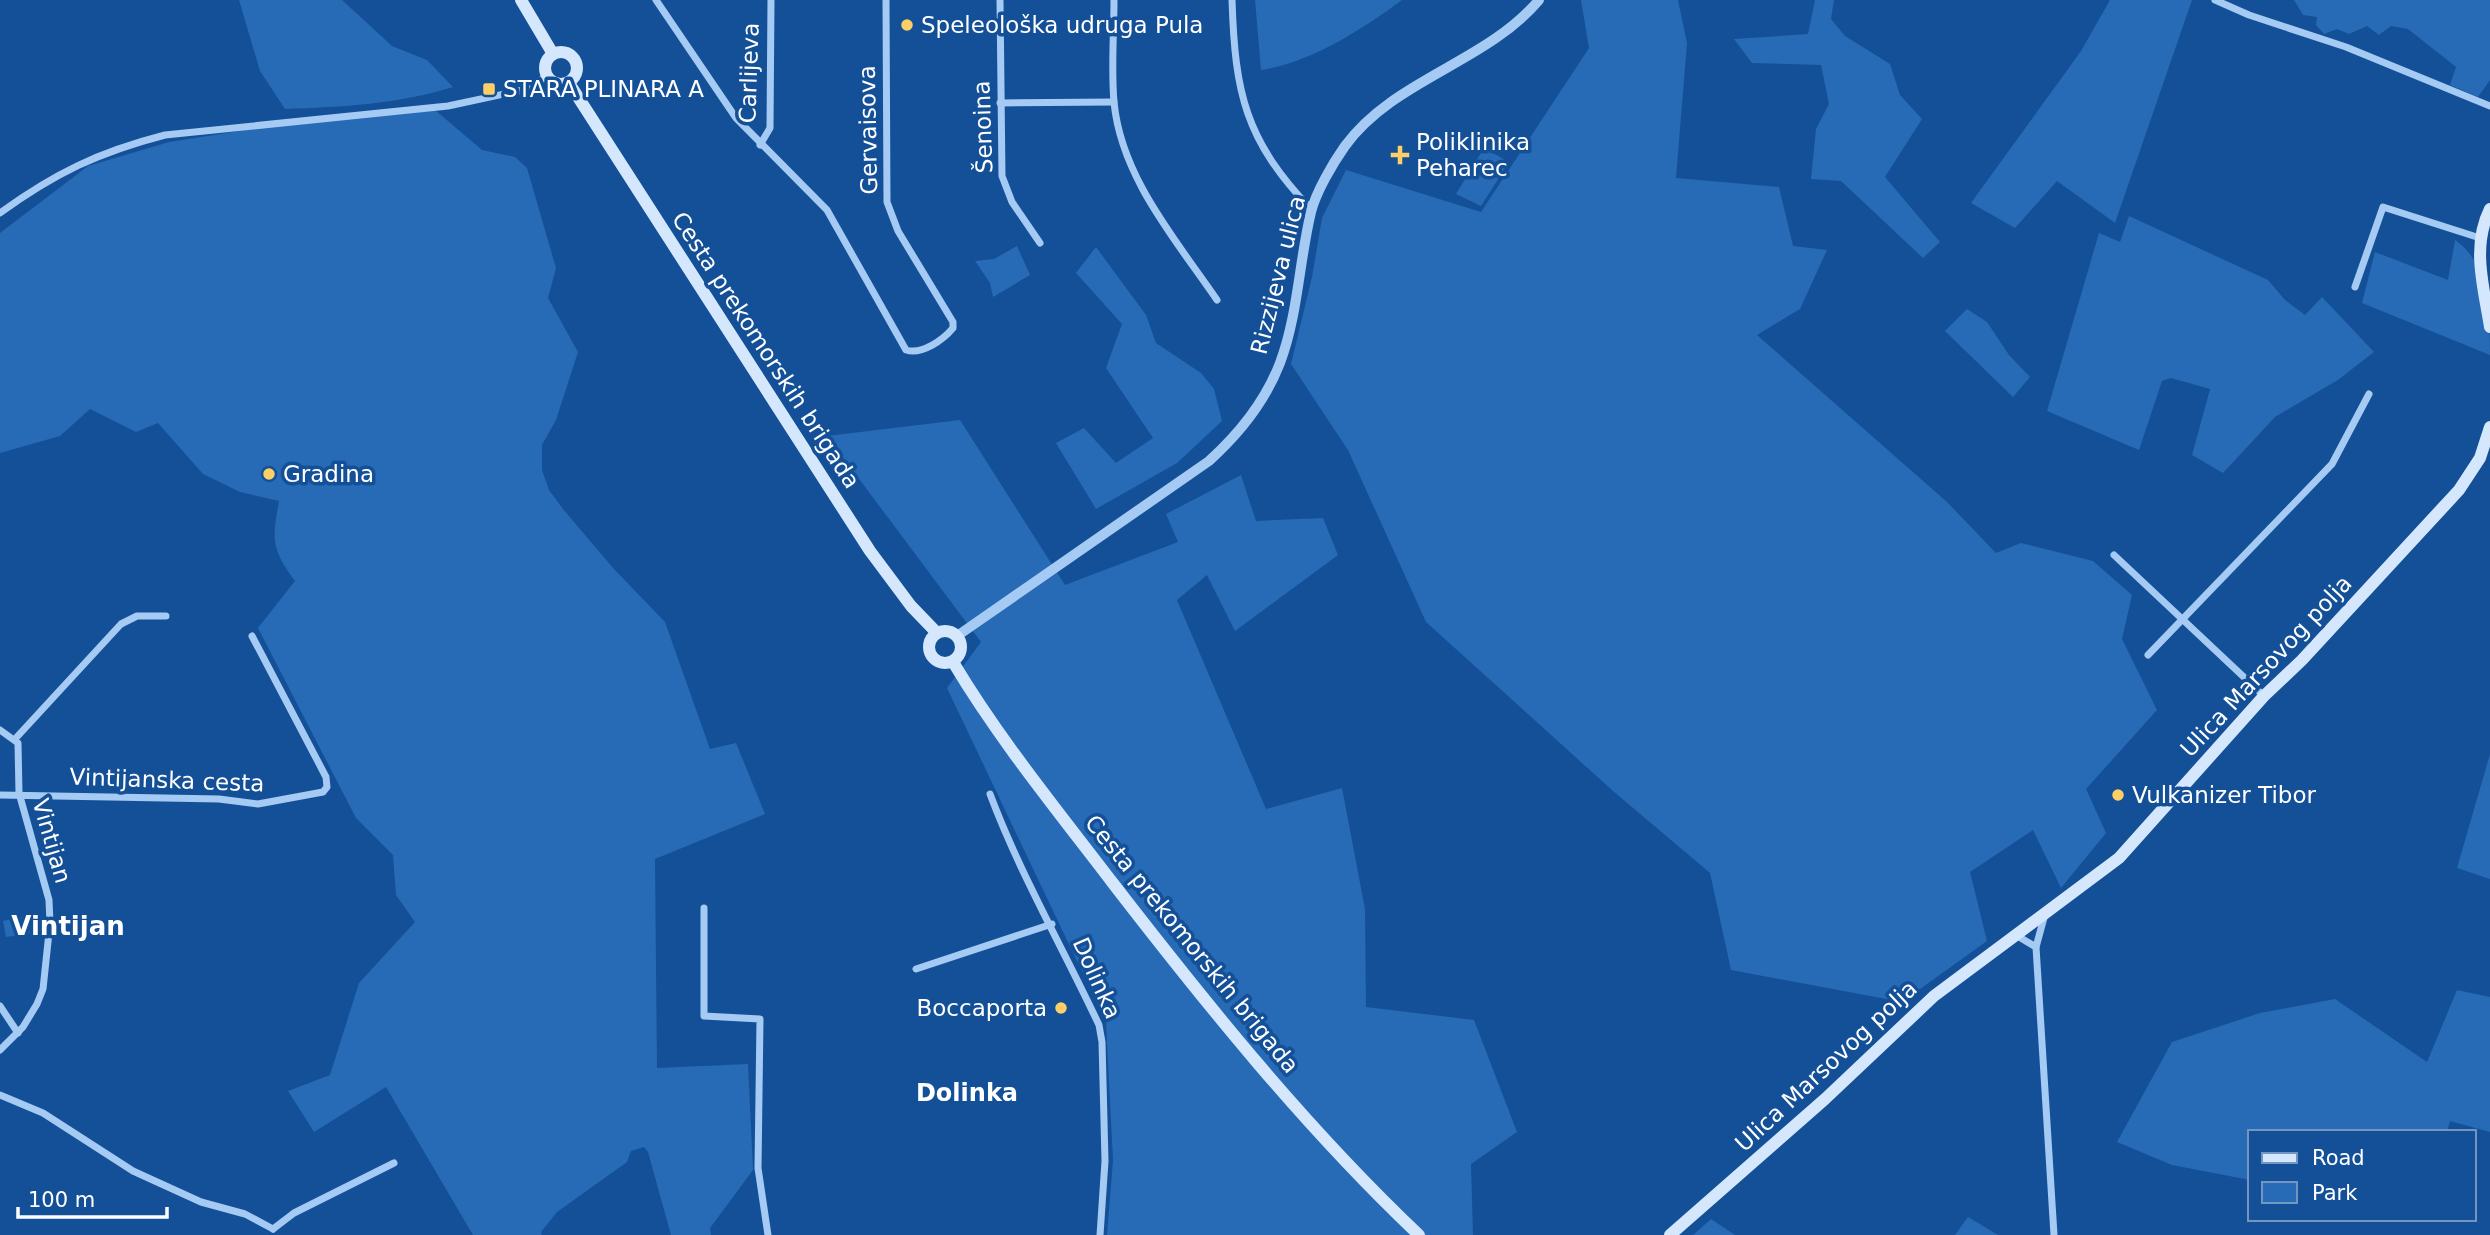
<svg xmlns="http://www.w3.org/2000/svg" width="2490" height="1235" font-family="'DejaVu Sans',sans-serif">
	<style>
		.green { fill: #276ab6 }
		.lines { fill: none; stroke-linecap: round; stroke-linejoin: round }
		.minor { stroke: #a5caf3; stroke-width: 7 }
		.tertiary { stroke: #a5caf3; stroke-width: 10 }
		.secondary { stroke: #d4e7fc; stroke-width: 12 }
		.poi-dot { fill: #ffcf67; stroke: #145097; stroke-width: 2.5 }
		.labels { text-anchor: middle; stroke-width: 7; stroke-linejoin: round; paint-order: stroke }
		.poi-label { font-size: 23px; fill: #fff; stroke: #145097; text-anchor: start }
		.street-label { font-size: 23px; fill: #fff; stroke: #145097 }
		.neighbourhood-label { font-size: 24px; font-weight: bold; fill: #fff; stroke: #145097 }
		.quarter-label { font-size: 26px; font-weight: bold; fill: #fff; stroke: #145097 }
	</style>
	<rect width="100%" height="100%" fill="#145097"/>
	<g class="green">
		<path d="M239,0H342L392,46L427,60L453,87C399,104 342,107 285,109L260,71Z"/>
		<path d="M1255,0H1402C1361,30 1312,62 1261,70Z"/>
		<path d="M1581,0H1678L1687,43L1676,178L1779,187L1793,246L1827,250L1800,309L1757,335L1947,502L1996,553L2021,543L2093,561L2132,595L2122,639L2157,710L2086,789L2106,833L2061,888L2033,830L1970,872L1987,941L1902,1002L1731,970L1710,873L1613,791L1426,622L1348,450L1291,364L1312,277L1322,218L1346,170L1481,212L1589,48Z"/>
		<path d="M1815,0H1834L1831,19L1845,36L1890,64L1900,95L1922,119L1885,177L1940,242L1923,258L1841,181L1811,179L1816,129L1829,104L1821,65L1752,63L1734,39L1808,34Z"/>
		<path d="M2110,0H2192L2115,223L2057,181L2015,228L1971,203L2081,51Z"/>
		<path d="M2272,0H2490V80L2478,97L2450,85L2456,67L2408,29L2391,26L2379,35L2367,26L2349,34L2337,29L2324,34L2316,25L2317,17L2303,15L2294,0Z"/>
		<path d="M435,110L482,150L515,157L527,168L556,268L548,298L578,352L556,420L542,445V470L549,490L563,509L614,569L665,622L710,749L736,743L765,814L655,859L657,1068L748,1064L753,1170L710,1228L711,1235H671L648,1152L644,1147L631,1151L627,1162L557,1212L541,1232L542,1235H473L386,1087L314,1132L288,1091L330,1075L359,983L415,922L396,895L393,855L356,818L258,628L295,581C271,549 272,539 279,501L240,492L203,474L158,423L136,432L90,409L60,436L0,453V233L88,166L169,142L259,128Z"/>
		<path d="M1484,148L1509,162L1481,206L1456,194Z"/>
		<path d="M2129,216L2268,280L2285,300L2305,315L2322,297L2374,352L2338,380L2275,417L2223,473L2192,455L2210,389L2171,378L2162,381L2139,450L2047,411L2099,233L2120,242Z"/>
		<path d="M2455,240C2490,263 2490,317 2490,355L2362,303L2375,252L2448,280Z"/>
		<path d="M1017,246L1030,275L993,297L990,283L975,261L994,259Z"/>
		<path d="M1096,247L1146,315L1156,343L1201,373L1214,389L1222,421L1177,463L1096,509L1056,443L1084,428L1116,463L1153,438L1106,368L1122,324L1076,273Z"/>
		<path d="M1967,309L1987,322L2009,355L2030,377L2013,397L1945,331Z"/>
		<path d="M960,420L1065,585L1178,542L1166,514L1241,475L1256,521L1323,518L1338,555L1235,631L1207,575L1177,600L1266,809L1342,788L1365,909L1366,1007L1474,1020L1517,1132L1471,1164L1473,1235H1107L1113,1160L1106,1022L947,688L981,642L827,436Z"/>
		<path d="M2490,754V879L2457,868Z"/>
		<path d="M38,913L40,932L6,937L3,921Z"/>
		<path d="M2457,990L2490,997V1132L2450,1121L2447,1132H2250V1180L2172,1165L2117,1142L2172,1042L2260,1013L2335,999L2427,1062Z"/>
		<path d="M1968,1217L1998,1235H1955Z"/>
		<path d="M1711,1219L1735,1235H1693Z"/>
	</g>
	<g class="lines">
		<g class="minor">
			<path d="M656,0L736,118L827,210L906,350C922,355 943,340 953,328V322L898,231L887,202L886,0"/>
			<path d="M1000,0L1002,176L1012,202L1040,243"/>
			<path d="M1114,0C1114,34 1111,69 1114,102C1121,177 1176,240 1217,300"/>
			<path d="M1232,0C1235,93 1245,140 1311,209"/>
			<path d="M2215,0L2249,15L2346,47L2490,106"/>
			<path d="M1000,103L1114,102"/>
			<path d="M760,145L770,128L771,0"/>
			<path d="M0,213C55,173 99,152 165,135L448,106L523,90L546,77"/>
			<path d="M2355,287L2383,207L2480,238"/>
			<path d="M2114,555L2264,696"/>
			<path d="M2148,655L2332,464L2369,394"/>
			<path d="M0,730L18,743L19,793L49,900L50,923L43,989L37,1004L23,1027L0,1050"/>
			<path d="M15,739L121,624L137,616H166"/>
			<path d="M990,794C1020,874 1063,948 1099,1025L1102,1042L1105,1161L1100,1235"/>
			<path d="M0,795L219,799L258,804L323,792L327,787L326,777L252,636"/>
			<path d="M704,908V1016L760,1019L758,1168L768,1235"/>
			<path d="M2014,934L2036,947L2054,1235"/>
			<path d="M2036,947L2045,914"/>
			<path d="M916,969L1052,924"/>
			<path d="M0,1006L18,1033"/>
			<path d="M0,1095L43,1113L133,1171L201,1202L245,1214L273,1229"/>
			<path d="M273,1229L294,1213L394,1163"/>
		</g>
		<path class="tertiary" d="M957,636L1209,461C1239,434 1265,402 1280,363C1298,315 1299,262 1311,212C1316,192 1333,163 1345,146C1394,79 1486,63 1539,0"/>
		<g class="secondary">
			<path d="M521,0L553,54"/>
			<circle cx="561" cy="68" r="16"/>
			<path d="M569,83L870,551L911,606L937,633"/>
			<path d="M2490,209C2471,247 2484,288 2490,327"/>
			<circle cx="945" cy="647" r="16"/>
			<path d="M953,662C999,739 1057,810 1112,882C1207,1005 1306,1128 1419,1235"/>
			<path d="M1670,1235L1825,1099L1934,996L2119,858L2264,696L2302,660L2459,490L2480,458L2490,427"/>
		</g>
	</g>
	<g class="poi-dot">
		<circle cx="907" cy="25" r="7"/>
		<rect x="482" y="82" width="14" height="14" rx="3.5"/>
		<path d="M1396.5 144.5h7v7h7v7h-7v7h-7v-7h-7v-7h7z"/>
		<circle cx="269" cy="474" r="7"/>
		<circle cx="2118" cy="795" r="7"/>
		<circle cx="1061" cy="1008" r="7"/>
	</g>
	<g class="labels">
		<g class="poi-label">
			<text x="921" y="33">Speleološka udruga Pula</text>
			<text x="503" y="97">STARA PLINARA A</text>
			<text x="1416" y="150">Poliklinika<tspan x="1416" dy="26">Peharec</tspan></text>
			<text x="283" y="482">Gradina</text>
			<text x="2132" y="803">Vulkanizer Tibor</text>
			<text x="1047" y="1016" text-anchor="end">Boccaporta</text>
		</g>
		<g class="street-label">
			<text transform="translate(749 73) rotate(-88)" y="8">Carlijeva</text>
			<text transform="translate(983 127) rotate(-92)" y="8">Šenoina</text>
			<text transform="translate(868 130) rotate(-91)" y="8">Gervaisova</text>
			<text transform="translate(1278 275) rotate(-76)" y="8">Rizzijeva ulica</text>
			<text transform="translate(766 350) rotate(57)" y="8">Cesta prekomorskih brigada</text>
			<text transform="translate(2266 666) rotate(-47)" y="8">Ulica Marsovog polja</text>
			<text transform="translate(167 780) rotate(2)" y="8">Vintijanska cesta</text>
			<text transform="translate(52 841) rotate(74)" y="8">Vintijan</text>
			<text transform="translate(1192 944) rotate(51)" y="8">Cesta prekomorskih brigada</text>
			<text transform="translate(1097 978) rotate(66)" y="8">Dolinka</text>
			<text transform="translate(1826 1066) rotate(-43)" y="8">Ulica Marsovog polja</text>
		</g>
		<g class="neighbourhood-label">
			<text x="967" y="1101">Dolinka</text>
		</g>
		<g class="quarter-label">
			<text x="68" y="935">Vintijan</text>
		</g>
	</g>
	<rect x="2248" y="1130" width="228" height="91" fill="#145097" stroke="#7296c1" stroke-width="2"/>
	<rect x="2262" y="1153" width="35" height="10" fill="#d4e7fc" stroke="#7296c1" stroke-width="2"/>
	<text x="2312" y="1165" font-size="21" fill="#ffffff">Road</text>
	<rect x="2262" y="1182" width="35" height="21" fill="#276ab6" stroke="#7296c1" stroke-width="2"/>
	<text x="2312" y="1200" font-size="21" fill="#ffffff">Park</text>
	<path d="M18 1207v10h149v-10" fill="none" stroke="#ffffff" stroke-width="3.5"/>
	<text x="28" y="1207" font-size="21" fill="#ffffff" stroke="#145097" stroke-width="5" paint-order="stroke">100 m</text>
</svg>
